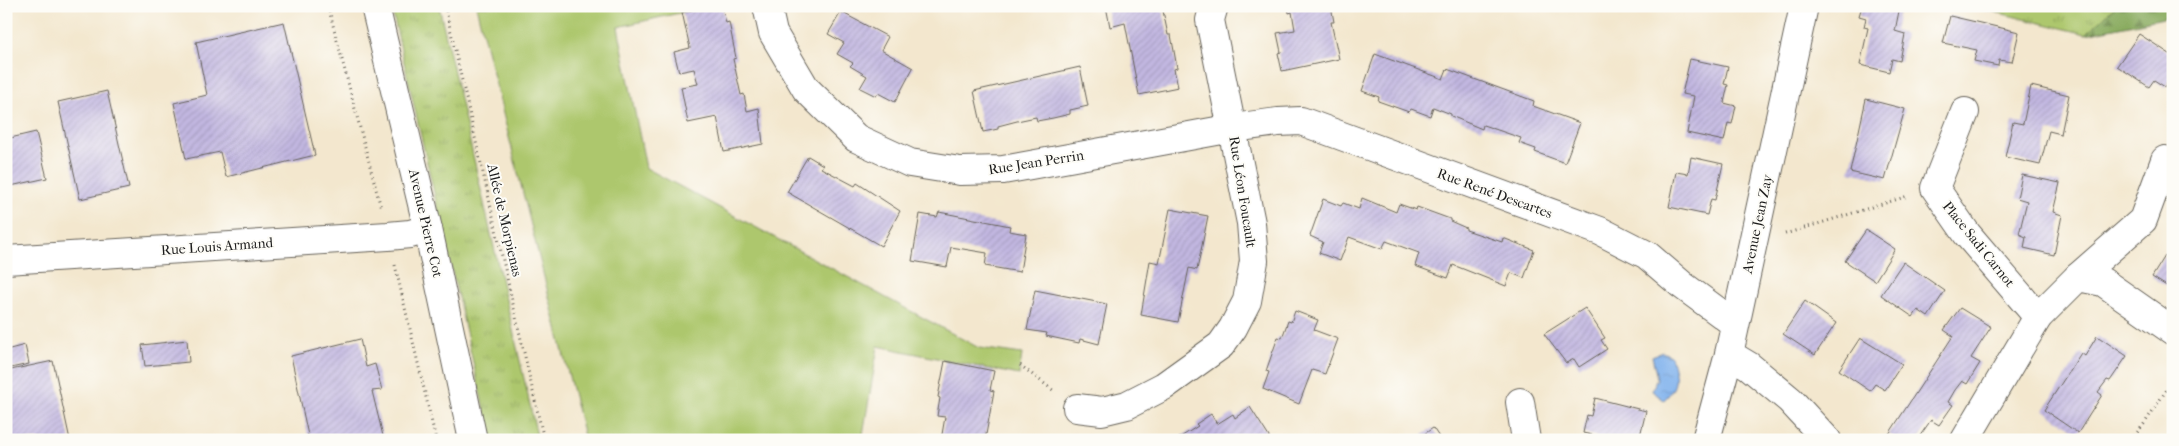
<svg xmlns="http://www.w3.org/2000/svg" width="2179" height="446" font-family="'IM FELL French Canon',serif">
	<style>
		.grass { fill: url(#grass-tufts); stroke: #647244 }
		.forest { fill: url(#forest-firs); stroke: #53643e }
		.park { fill: #adc76d; stroke: #647244 }
		.water { fill: url(#water-ripples); stroke: #4e6784 }
		.building { fill: url(#building-hatch) }
		.lines { fill: none; stroke-linecap: round; stroke-linejoin: round }
		.street-casing { stroke: #67635a; stroke-width: 30 }
		.secondary-casing { stroke: #67635a; stroke-width: 30 }
		.path { stroke: #67635a; stroke-width: 3; stroke-dasharray: 1 4; stroke-linecap: butt }
		.street { stroke: #fff; stroke-width: 28 }
		.secondary { stroke: #fff; stroke-width: 28 }
		.labels { text-anchor: middle; stroke-width: 4; stroke-linejoin: round; paint-order: stroke }
		.street-label { font-size: 14px; fill: #1c1c1c; stroke: #fdfcf7 }
	</style>
	<defs>
		<pattern id="grass-tufts" width="24" height="20" patternUnits="userSpaceOnUse" patternTransform="scale(1.25)"><rect width="24" height="20" fill="#adc76d"/><path d="M3 7l-1-3M5 7V3M7 7l1-3M15 17l-1-3M17 17v-4M19 17l1-3" fill="none" stroke="#94aa5e"/></pattern>
		<pattern id="forest-firs" width="22" height="20" patternUnits="userSpaceOnUse" patternTransform="scale(1.25)"><rect width="22" height="20" fill="#8aac60"/><path d="M5 1l3.5 6h-7zM16 11l3.5 6h-7z" fill="#708b4e"/></pattern>
		<pattern id="water-ripples" width="26" height="14" patternUnits="userSpaceOnUse" patternTransform="scale(1.25)"><rect width="26" height="14" fill="#81b2ed"/><path d="M2 4q2-2 4 0t4 0M15 11q2-2 4 0t4 0" fill="none" stroke="#6f98cb"/></pattern>
		<pattern id="building-hatch" width="6" height="6" patternUnits="userSpaceOnUse" patternTransform="scale(1.25)"><rect width="6" height="6" fill="#c2b7e1"/><path d="M-1 1l2-2M0 6l6-6M5 7l2-2" fill="none" stroke="#a69dc0"/></pattern>
	</defs>
	<rect width="100%" height="100%" fill="#fdfcf7"/>
	<filter id="ink" filterUnits="userSpaceOnUse"><feTurbulence type="fractalNoise" baseFrequency=".02" numOctaves="2"/><feDisplacementMap in="SourceGraphic" scale="10" xChannelSelector="R" yChannelSelector="G"/><feConvolveMatrix kernelMatrix="1 2 1 2 8 2 1 2 1" color-interpolation-filters="sRGB"/></filter>
	<filter id="wash" filterUnits="userSpaceOnUse"><feTurbulence type="fractalNoise" baseFrequency=".0096" numOctaves="4" result="noise"/><feDisplacementMap in="SourceGraphic" scale="20" xChannelSelector="R" yChannelSelector="G"/><feGaussianBlur stdDeviation="1.12" result="paint"/><feColorMatrix in="noise" values="0 0 0 0 0 0 0 0 0 0 0 0 0 0 0 0 0 1.4 0 .05"/><feComposite in="paint" operator="in"/></filter>
	<g filter="url(#wash)">
		<rect width="100%" height="100%" fill="#f3e7ce"/>
		<g class="grass">
			<path d="M391,6H439L538,440H491Z"/>
			<path d="M1970,6H2116L2086,34Z"/>
		</g>
		<path class="forest" d="M2116,6H2173V16L2086,34Z"/>
		<path class="park" d="M476,6H710L618,27L646,168L979,348L1022,354L1019,375L878,346L862,440H585Z"/>
		<path class="water" d="M1662,352L1671,356C1676,376 1680,384 1664,400L1652,391L1657,378L1652,356Z"/>
		<g id="blocks">
			<g class="building">
				<path d="M710,6H722L726,23L729,22L736,58L733,59L741,95L744,94L747,111L759,108L763,144L724,152L717,117L688,123L681,87L698,84L694,69L679,72L674,52L690,48L682,12Z"/>
				<path d="M1106,6H1162L1168,35H1171L1174,51L1177,68L1174,69L1178,87L1139,95L1125,23L1110,27Z"/>
				<path d="M1288,6H1331L1334,22H1331L1339,59L1282,71L1278,53L1281,52L1277,33L1295,30L1292,12L1289,13Z"/>
				<path d="M1862,6H1900L1895,31L1905,34L1900,61L1892,59L1889,72L1860,65L1868,28L1864,27L1866,18L1859,16Z"/>
				<path d="M841,12L888,37L881,50L913,68L895,102L878,93L876,96L860,88L867,76L850,66L853,63L837,54L844,43L828,34Z"/>
				<path d="M1950,16L2019,32L2012,62L1999,60L1998,66L1974,61L1977,50L1943,43Z"/>
				<path d="M284,22L315,155L226,177L220,152L186,159L174,103L207,95L196,42Z"/>
				<path d="M2139,34L2173,56V84L2169,81L2165,87L2154,80L2149,87L2117,66Z"/>
				<path d="M1375,54L1443,79L1447,69L1534,101L1533,106L1580,123L1565,163L1535,152L1536,149L1519,143L1521,138L1483,125L1482,129L1451,116V114L1433,107L1430,116L1411,109L1409,112L1378,101L1379,97L1362,91Z"/>
				<path d="M1690,59L1728,67L1724,84L1728,85L1724,103L1736,106L1732,124L1728,123L1724,141L1687,133L1694,96L1682,94Z"/>
				<path d="M1080,67L1088,106L1070,110V114L1053,118L1037,121L1036,117L1017,121L998,126V129L983,132L974,91Z"/>
				<path d="M2031,86L2069,95L2061,134L2049,131L2040,165L2005,157L2013,122L2023,124Z"/>
				<path d="M107,91L129,188L80,199L58,102Z"/>
				<path d="M1866,99L1905,109L1885,180L1850,172Z"/>
				<path d="M36,132L47,178L6,187V139Z"/>
				<path d="M808,156L823,165L821,168L855,186L857,183L900,211L881,246L787,192Z"/>
				<path d="M1691,157L1723,164L1715,200L1711,199L1707,215L1669,207L1676,172L1688,174Z"/>
				<path d="M2022,175L2060,183L2053,212L2062,215L2054,255L2024,248L2026,237L2019,234L2027,201L2017,198Z"/>
				<path d="M1362,198L1396,212L1399,204L1416,210L1417,207L1450,219V221L1466,228V230L1502,242L1503,238L1534,250L1524,278L1511,273L1506,286L1453,265L1448,278L1415,266L1419,253L1386,241L1382,249L1349,237L1340,261L1319,253L1323,242L1310,236L1323,199L1341,206L1343,203L1359,209Z"/>
				<path d="M1170,209L1208,216L1197,270L1189,268L1178,322L1141,315L1150,261L1159,263Z"/>
				<path d="M939,212L1010,226L1009,231L1026,234L1020,272L985,266L987,253L951,247L947,267L912,261L920,214L937,217Z"/>
				<path d="M1866,230L1895,249L1875,281L1845,261Z"/>
				<path d="M2173,254V290L2152,277L2165,256L2170,259Z"/>
				<path d="M1903,262L1945,291L1928,317L1918,310L1913,317L1881,295Z"/>
				<path d="M1035,290L1107,304L1099,344L1080,339L1079,343L1046,336L1047,333L1027,330Z"/>
				<path d="M1805,301L1836,323L1815,355L1783,334Z"/>
				<path d="M1585,308L1605,338L1601,340L1607,349L1579,367L1574,359L1566,363L1544,334Z"/>
				<path d="M1960,308L1991,327L1971,358L1980,363L1967,384L1962,381L1955,390L1948,402L1953,405L1939,425L1931,420L1917,440H1897L1889,434L1953,336L1944,330Z"/>
				<path d="M1295,311L1318,320L1314,330L1338,339L1325,374L1312,370L1299,404L1263,389L1269,372L1266,371L1278,337L1282,338L1288,321L1291,322Z"/>
				<path d="M2097,336L2127,356L2110,381L2107,380L2098,392L2102,395L2078,433L2044,410L2081,353L2085,356Z"/>
				<path d="M1860,338L1902,364L1885,390L1875,384L1870,391L1839,370Z"/>
				<path d="M360,339L366,367L375,364L382,390L372,391L384,440H309L291,356Z"/>
				<path d="M187,340L189,362L145,366L142,345Z"/>
				<path d="M25,345L29,364L6,369V350Z"/>
				<path d="M53,361L70,440H6V371Z"/>
				<path d="M945,361L994,371L990,390L994,391L985,440H941L945,417L937,416L940,398L938,397Z"/>
				<path d="M1595,398L1646,411L1639,440H1595L1596,436L1583,433L1587,415L1591,416Z"/>
				<path d="M1250,407L1271,440H1176L1198,426L1196,424L1211,414L1217,424L1233,414L1235,418Z"/>
				<path d="M1433,428L1441,440H1415Z"/>
			</g>
		</g>
	</g>
	<g filter="url(#ink)">
		<use href="#blocks" fill-opacity="0" stroke="#67635a" stroke-width="1"/>
		<g class="lines">
			<defs>
				<g id="street">
					<path d="M767,6L773,33L806,89L856,138L910,163L960,171L1003,170L1233,128L1278,122L1301,121L1600,231L1647,255L1682,285L1735,324"/>
					<path d="M1965,112L1935,188L1967,234L2038,317"/>
					<path d="M6,260L388,236L410,234L428,229"/>
					<path d="M2078,277L2143,220L2165,160"/>
					<path d="M1729,354L1749,366L1790,400L1827,440"/>
					<path d="M1520,402L1526,440"/>
					<path d="M1077,408L1102,411L1127,405L1164,386L1221,345L1233,328L1247,301L1254,261L1251,223L1210,20L1214,6"/>
					<path d="M1706,440L1729,354L1804,6"/>
					<path d="M1965,440L2038,317L2078,277L2103,282L2173,331"/>
				</g>
				<path id="secondary" d="M375,6L428,229L473,440"/>
			</defs>
			<use href="#street" class="street-casing"/>
			<use href="#secondary" class="secondary-casing"/>
			<g class="path">
				<path d="M328,6L381,208"/>
				<path d="M445,6L544,440"/>
				<path d="M1785,234L1908,196"/>
				<path d="M395,265L436,440"/>
				<path d="M1020,365L1054,391"/>
				<path d="M2131,440L2144,424L2173,380"/>
			</g>
			<use href="#street" class="street"/>
			<use href="#secondary" class="secondary"/>
		</g>
	</g>
	<g class="labels">
		<g class="street-label">
			<text transform="translate(1036 162) rotate(-9)" y="5">Rue Jean Perrin</text>
			<text transform="translate(1243 192) rotate(81)" y="5">Rue Léon Foucault</text>
			<text transform="translate(1495 193) rotate(20)" y="5">Rue René Descartes</text>
			<text transform="translate(505 220) rotate(77)" y="5">Allée de Morpienas</text>
			<text transform="translate(426 223) rotate(77)" y="5">Avenue Pierre Cot</text>
			<text transform="translate(1757 224) rotate(-78)" y="5">Avenue Jean Zay</text>
			<text transform="translate(1979 244) rotate(51)" y="5">Place Sadi Carnot</text>
			<text transform="translate(217 246) rotate(-4)" y="5">Rue Louis Armand</text>
		</g>
	</g>
	<rect width="2179" height="446" fill="none" stroke="#fdfcf7" stroke-width="25"/>
</svg>
